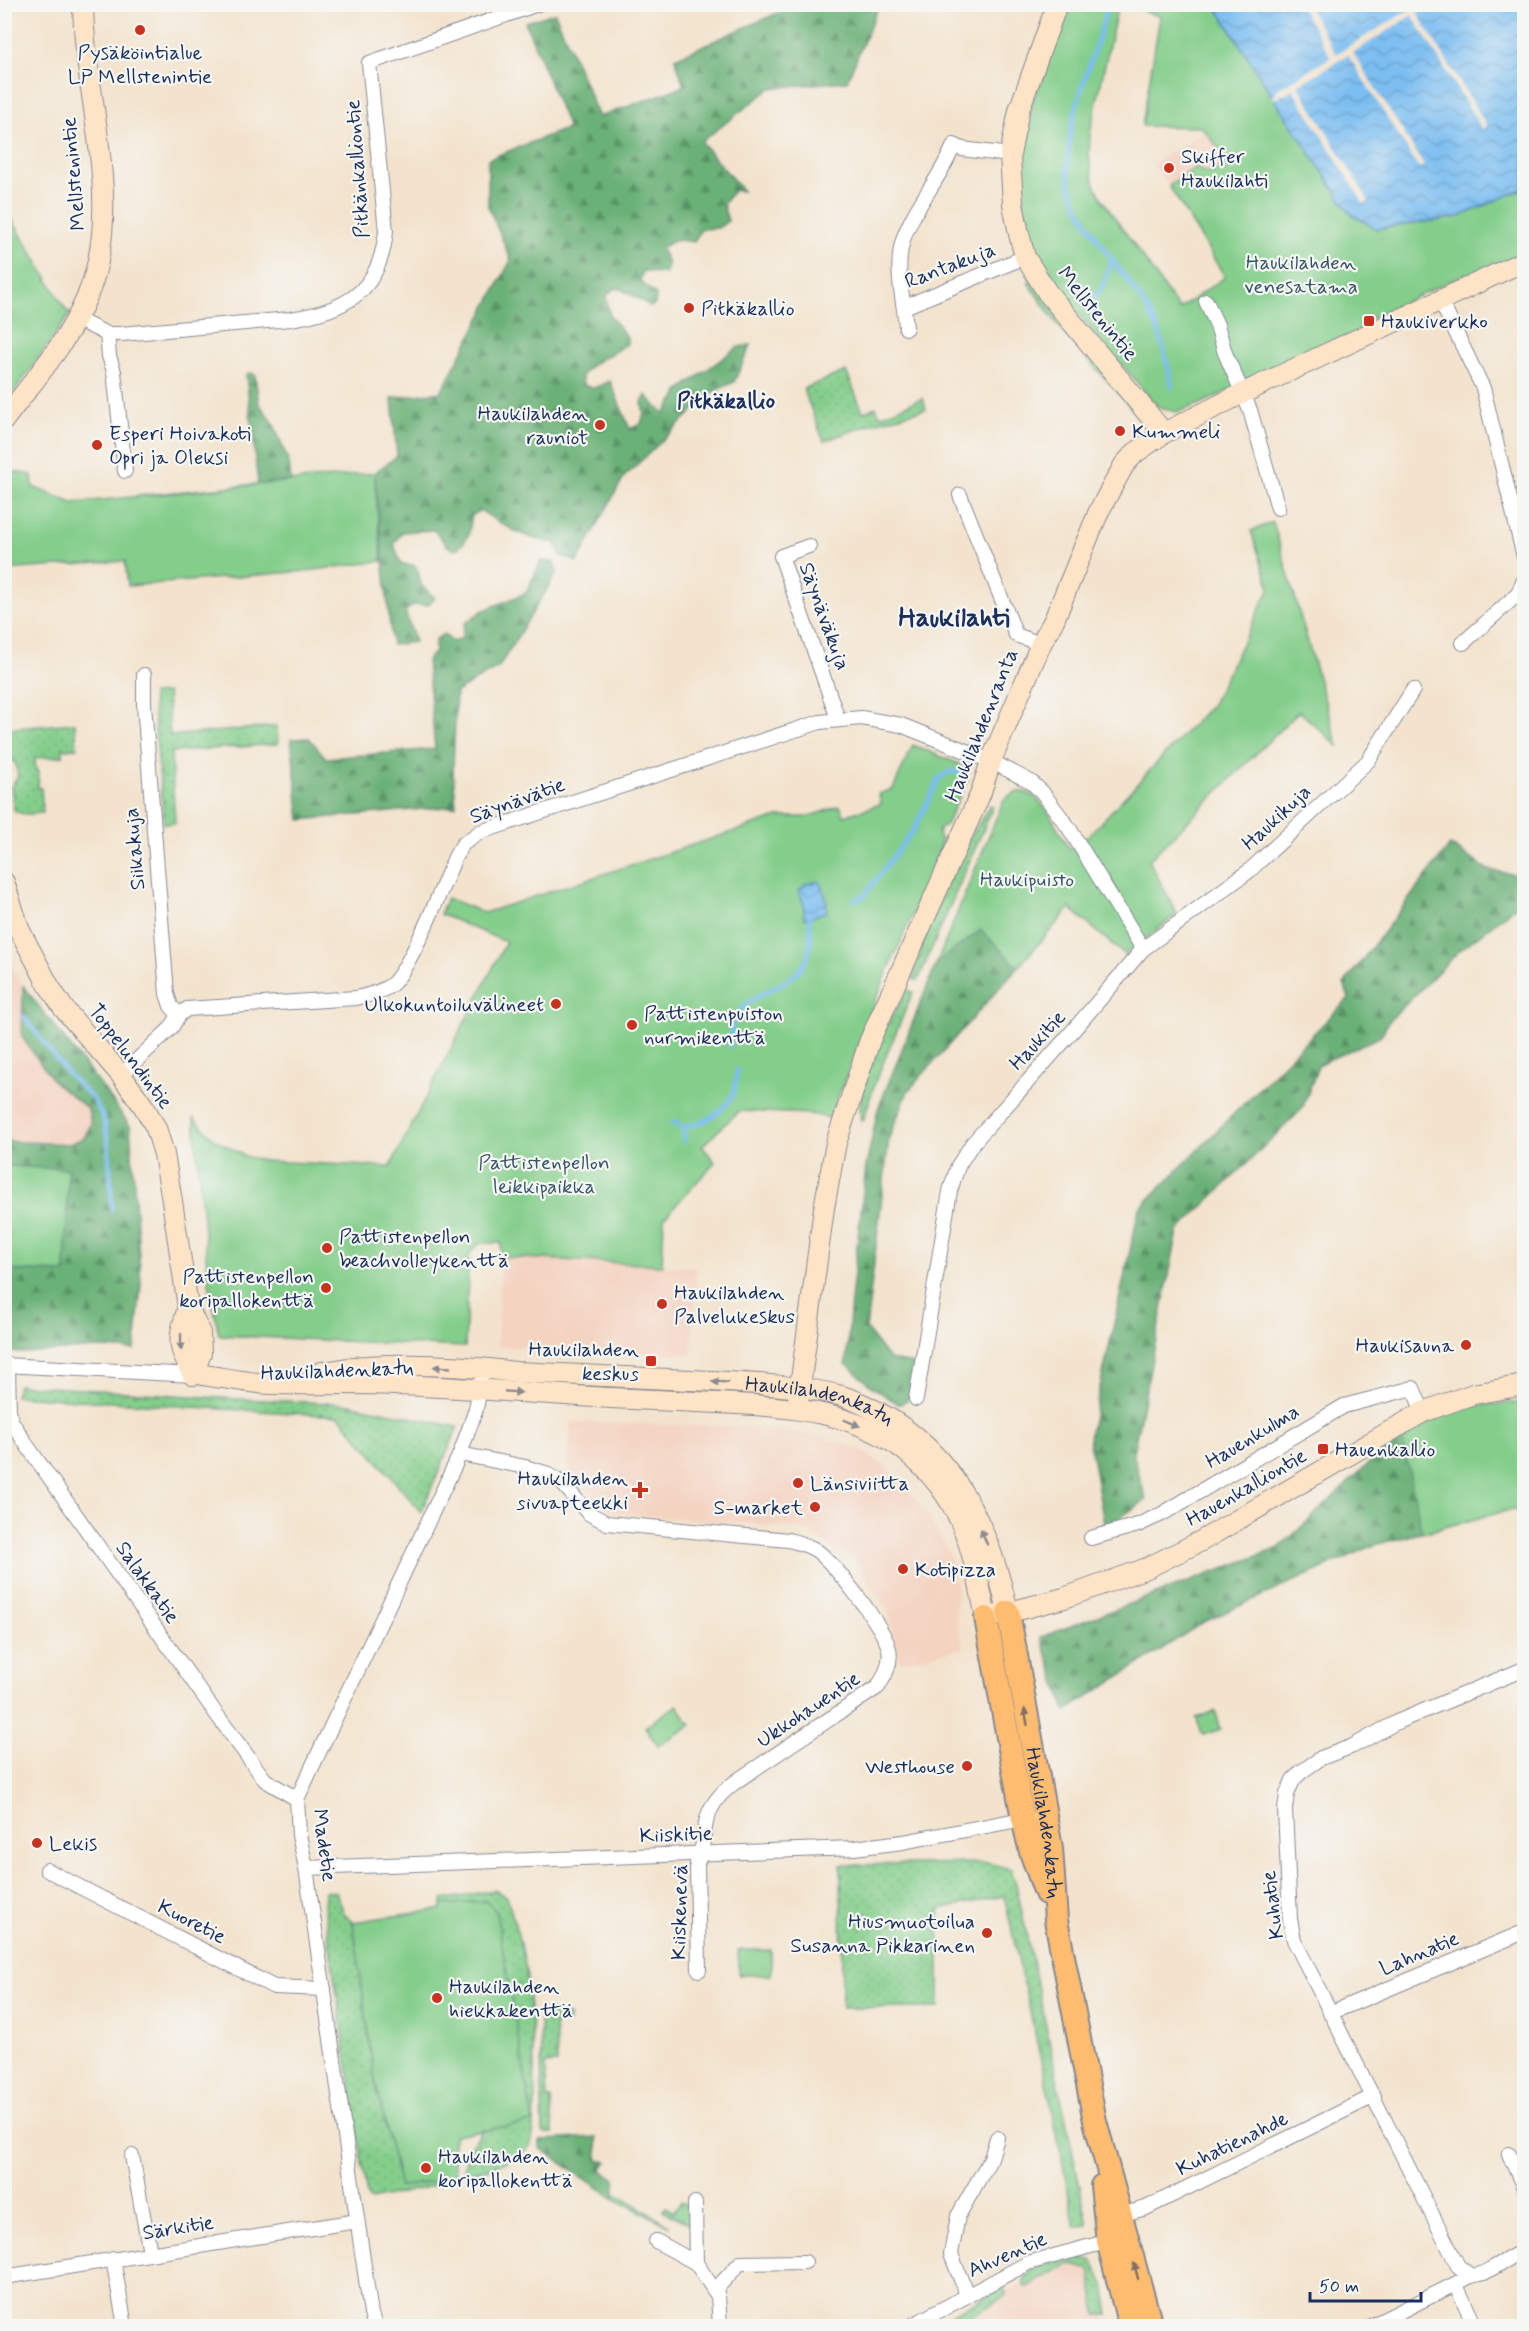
<svg xmlns="http://www.w3.org/2000/svg" width="1529" height="2331" font-family="Mynerve,sans-serif">
	<style>
		.built { fill: #f4d3c1 }
		.grass { fill: url(#grass-dots); stroke: #507e74; stroke-width: 1.5 }
		.forest { fill: url(#forest-firs); stroke: #43706a; stroke-width: 1.5 }
		.park { fill: #84ce8b; stroke: #507e74; stroke-width: 1.5 }
		.water { fill: url(#water-waves); stroke: #4c76a8; stroke-width: 1.5 }
		.pier { fill: #f3e3cd }
		.lines { fill: none; stroke-linecap: round; stroke-linejoin: round }
		.stream { stroke: #7cbef1; stroke-width: 4.5 }
		.street-casing { stroke: #878996; stroke-width: 16 }
		.secondary-casing { stroke: #878996; stroke-width: 22 }
		.primary-casing { stroke: #878996; stroke-width: 26 }
		.street { stroke: #fff; stroke-width: 14 }
		.secondary { stroke: #fee4c6; stroke-width: 20 }
		.primary { stroke: #fdbc70; stroke-width: 22 }
		.oneway { fill: #8c8a92 }
		.oneway2 { fill: #816e66 }
		.poi-dot { fill: #c8321e; stroke: #f6f6f2; stroke-width: 2 }
		.labels { text-anchor: middle; stroke-width: 4.5; stroke-linejoin: round; paint-order: stroke }
		.poi-label { font-size: 21px; fill: #1b2f5e; stroke: #f6f6f2; text-anchor: start }
		.street-label { font-size: 21px; fill: #1b2f5e; stroke: #f6f6f2 }
		.park-label { font-size: 21px; fill: #355769; stroke: #f6f6f2 }
		.neighbourhood-label { font-size: 22px; font-weight: bold; fill: #1b2f5e; stroke: #f6f6f2 }
		.district-label { font-size: 27px; font-weight: bold; fill: #1b2f5e; stroke: #f6f6f2 }
	</style>
	<defs>
		<pattern id="grass-dots" width="8" height="8" patternUnits="userSpaceOnUse" patternTransform="scale(1.5)"><rect width="8" height="8" fill="#84ce8b"/><path d="M2 2h.1M6 6h.1" fill="none" stroke="#71b17a" stroke-width="1.8" stroke-linecap="round"/></pattern>
		<pattern id="forest-firs" width="22" height="20" patternUnits="userSpaceOnUse" patternTransform="scale(1.5)"><rect width="22" height="20" fill="#6bb177"/><path d="M5 1l3.5 6h-7zM16 11l3.5 6h-7z" fill="#579065"/></pattern>
		<pattern id="water-waves" width="16" height="10" patternUnits="userSpaceOnUse" patternTransform="scale(1.5)"><rect width="16" height="10" fill="#7cbef1"/><path d="M0 5q4-4 8 0t8 0" fill="none" stroke="#659bc6"/></pattern>
	</defs>
	<rect width="100%" height="100%" fill="#f6f6f2"/>
	<filter id="ink" filterUnits="userSpaceOnUse"><feTurbulence type="fractalNoise" baseFrequency=".0167" numOctaves="2"/><feDisplacementMap in="SourceGraphic" scale="12" xChannelSelector="R" yChannelSelector="G"/><feConvolveMatrix kernelMatrix="1 2 1 2 8 2 1 2 1" color-interpolation-filters="sRGB"/></filter>
	<filter id="wash" filterUnits="userSpaceOnUse"><feTurbulence type="fractalNoise" baseFrequency=".008" numOctaves="4" result="noise"/><feDisplacementMap in="SourceGraphic" scale="24" xChannelSelector="R" yChannelSelector="G"/><feGaussianBlur stdDeviation="1.35" result="paint"/><feColorMatrix in="noise" values="0 0 0 0 0 0 0 0 0 0 0 0 0 0 0 0 0 1.4 0 .05"/><feComposite in="paint" operator="in"/></filter>
	<g filter="url(#wash)">
		<rect width="100%" height="100%" fill="#f3e3cd"/>
		<g class="built">
			<path d="M1205,131L1227,159L1216,171L1205,173L1196,167L1169,186L1153,164Z"/>
			<path d="M4,954L23,986L22,1037L54,1082L88,1109L91,1124L84,1138L69,1144L5,1141Z"/>
			<path d="M501,1257L696,1267L691,1355L497,1346Z"/>
			<path d="M571,1422L755,1427L822,1437L860,1449L885,1466L925,1509L948,1551L957,1586L956,1618L964,1648L900,1662L887,1611L855,1558L835,1550L808,1531L796,1528L614,1513L568,1474Z"/>
			<path d="M1082,2257L1091,2260L1102,2303L1106,2326H946L1032,2277Z"/>
		</g>
		<g class="grass">
			<path d="M1032,279L1144,420L1143,424C1121,392 1091,366 1066,335C1052,318 1040,300 1028,282Z"/>
			<path d="M846,371L863,412L876,407L880,416L923,398L926,409L874,423L824,441L803,389Z"/>
			<path d="M167,693L170,736L277,726L278,744L171,752L175,823L164,824L152,694Z"/>
			<path d="M75,723L77,748L63,749V756L35,758L36,771H39L38,788H41L43,813C33,814 23,816 14,810L11,787L18,776L15,762L5,759V729Z"/>
			<path d="M990,805L993,807L918,980H914L913,978L926,932L959,855Z"/>
			<path d="M907,990L913,992L876,1080L863,1121H861C855,1094 876,1048 888,1023C894,1012 902,1002 907,990Z"/>
			<path d="M18,1385L221,1398L349,1404L458,1427L421,1512L339,1416L15,1396Z"/>
			<path d="M988,1863L1011,1869L1016,1884L1088,2225L1075,2227L1053,2114L1004,1896L939,1909V2008H842L841,1865Z"/>
			<path d="M494,1890L507,1897C513,1917 519,1938 524,1959C530,1988 541,2123 530,2146C523,2160 483,2169 468,2174L464,2172L467,2152L482,2131L533,2121L486,1901L442,1905V1900Z"/>
			<path d="M325,1891L336,1892L345,1915L353,1922L374,2075L400,2187L457,2177L454,2181L372,2200L367,2197L324,1907Z"/>
			<path d="M545,2011L569,2015V2022L555,2023L557,2063L545,2064L547,2099H551L553,2133H543L540,2016Z"/>
			<path d="M615,2192L670,2226L615,2199Z"/>
			<path d="M681,2201L690,2208V2225L663,2210L666,2207L674,2212Z"/>
			<path d="M1082,2257L1091,2260L1104,2284L1109,2315H1097L1090,2270L1069,2264L1027,2287L1024,2285C1021,2264 1067,2259 1082,2257Z"/>
			<path d="M1000,2289L1005,2291L1006,2295L1002,2298C985,2308 953,2331 934,2324Z"/>
		</g>
		<g class="forest">
			<path d="M796,5H879L847,81L771,88L701,142L743,191L734,190L723,204L728,221L718,228L701,229L694,242C680,239 672,239 661,249L668,263L666,274L643,271L640,281L656,295L655,304L650,307L641,300L619,288L612,290L606,297L610,316L627,337V344C612,355 593,360 582,375L583,385L594,388L610,381L630,429L641,424L644,413L642,403L646,395L660,410L665,413L681,389L738,347L751,345L734,382L713,392L624,477L577,562L561,556L556,543C528,540 502,526 480,510L471,517C470,534 469,541 455,550L448,547L434,530L402,532L394,544L401,564L413,565L418,570L421,585L435,598L428,605H414L405,611L415,642L392,645L374,473L397,456L392,398L441,392L511,260L488,206V159L568,128L525,22L555,13L599,117L684,86L675,58Z"/>
			<path d="M251,373L255,375L259,404L273,422L289,463L291,481L135,496L258,484L246,374Z"/>
			<path d="M541,561L554,562L557,573L499,667L456,692L453,771L456,806L300,820L291,739L309,738L326,758L435,749L427,660L435,652V640L443,634L453,642L462,638L464,624L482,611L526,593Z"/>
			<path d="M1450,845L1488,870L1524,876V900L1459,951L1390,1020L1380,1037L1319,1064L1302,1109L1178,1231L1133,1453L1146,1500L1105,1528L1089,1438L1139,1209L1349,998L1344,984Z"/>
			<path d="M1046,861L1125,955L1070,908L908,1091L889,1138L866,1329L890,1360L914,1364C915,1380 915,1394 902,1404H898L871,1386L846,1364L851,1300L866,1166L878,1109L937,962L981,929L993,942Z"/>
			<path d="M23,986L105,1091L130,1126L141,1284L135,1350L100,1348L22,1353L5,1351V1270L65,1272L68,1169L5,1166V1141L69,1144L84,1138L91,1124L88,1109L54,1082L22,1037Z"/>
			<path d="M1524,1402V1509L1505,1511L1374,1545L1202,1623L1066,1711L1041,1637L1279,1548L1401,1433Z"/>
			<path d="M597,2137L598,2161H607L601,2170L615,2179V2199L540,2148V2141L545,2140Z"/>
		</g>
		<g class="park">
			<path d="M1069,5H1118L1090,133L1089,156L1093,180L1102,199L1179,309L1225,277L1169,186L1196,167L1205,173L1216,171L1227,159L1202,127L1142,126L1160,16L1145,12L1144,8C1154,0 1174,4 1185,8L1189,5H1215L1350,213L1376,229L1459,217L1524,188V256L1470,280L1465,274L1360,323L1363,329L1200,404L1178,412L1159,408L1047,278L1029,228L1021,189L1025,143L1033,99Z"/>
			<path d="M4,206L66,310L71,313L4,406Z"/>
			<path d="M5,470L32,475L33,487L72,503L374,473L382,561L306,571L128,586L125,561L5,570Z"/>
			<path d="M1273,522L1338,746L1299,711L1149,860L1177,914L1125,955L1070,908L1018,967L981,930L937,962L1004,799C1008,797 1013,793 1017,792C1042,787 1058,833 1070,849L1089,835L1212,704L1270,588L1251,531Z"/>
			<path d="M913,745L957,763L965,768L968,778L946,825L940,828L938,834L941,840L939,854L883,982L830,1118L810,1114L739,1111L702,1146L715,1162L664,1218L662,1265L501,1257V1243H480L469,1254L465,1347L219,1335L208,1277L194,1118L214,1139L245,1156L265,1161L390,1167L506,942L440,914L447,898L484,913L778,817H807L840,806L844,816L881,804L879,794L893,789Z"/>
			<path d="M5,1166L68,1169L65,1272L5,1270Z"/>
			<path d="M1524,1402V1509L1505,1511L1422,1533L1401,1433L1464,1406Z"/>
			<path d="M677,1705L691,1725L658,1746L645,1727Z"/>
			<path d="M1215,1711L1221,1729L1203,1735L1196,1718Z"/>
			<path d="M486,1901L496,1911L533,2122L455,2135L452,2148L457,2177L400,2187L374,2075L353,1922L442,1909V1905Z"/>
			<path d="M738,1950H771V1975H739Z"/>
		</g>
		<g class="water">
			<path d="M1215,5H1524V188L1459,217L1376,229L1350,213L1274,99Z"/>
			<path d="M819,881L826,898L827,912C818,913 814,918 804,918V905L799,891L806,884Z"/>
		</g>
		<path class="pier" d="M1300,5H1307L1336,54L1409,10L1406,5H1412L1414,7L1418,5H1431L1417,13L1487,126L1482,129L1412,15L1353,53L1424,165L1419,168L1348,55L1298,85L1369,201L1364,204L1293,89L1274,99L1272,96L1277,93L1276,90L1331,57Z"/>
		<g class="lines">
			<g class="stream">
				<path d="M1108,4C1095,59 1065,115 1068,172C1069,214 1131,279 1152,317C1163,338 1167,364 1172,387"/>
				<path d="M1088,306L1102,287L1113,259"/>
				<path d="M854,900L863,897L914,829L940,777L951,771L964,773"/>
				<path d="M24,1017L67,1073L93,1099L103,1117L108,1141L112,1209"/>
				<path d="M730,1046C730,1038 730,1029 733,1023C746,989 790,992 806,960C812,947 810,932 810,918"/>
				<path d="M672,1122L683,1127"/>
				<path d="M684,1142L683,1127C701,1125 721,1114 731,1098C736,1090 736,1079 737,1070"/>
			</g>
		</g>
	</g>
	<g filter="url(#ink)">
		<g class="lines">
			<defs>
				<g id="street">
					<path d="M1440,300L1483,388L1524,557"/>
					<path d="M1206,301L1217,325L1225,353L1250,410L1278,508"/>
					<path d="M904,307L1025,257"/>
					<path d="M76,319L107,334H121L290,319C345,311 380,292 386,231L369,63L538,4"/>
					<path d="M906,328C904,298 894,270 903,240C913,208 941,178 954,145L962,149L1010,155"/>
					<path d="M107,334L109,356L114,372L125,471"/>
					<path d="M960,495L1016,635L1041,644"/>
					<path d="M809,546L781,556L838,719"/>
					<path d="M1463,643L1518,594L1524,580"/>
					<path d="M144,675V704L167,994L171,1006L179,1015"/>
					<path d="M1143,949L1249,871L1368,761L1413,690"/>
					<path d="M121,1075L171,1028L179,1015L187,1009L356,998C368,995 380,993 391,985C410,970 444,882 456,855L463,844L480,832L820,722L861,718L901,725L991,761L1031,782L1042,792L1069,828L1143,949L1064,1041L972,1144L958,1166L950,1191L916,1399"/>
					<path d="M4,1365L193,1375"/>
					<path d="M8,1365L9,1413L12,1422L28,1447L217,1715L265,1780L297,1799"/>
					<path d="M460,1454L525,1467L545,1473L562,1483L588,1513L607,1523L788,1540C797,1542 806,1545 814,1549C832,1559 885,1629 889,1649C892,1663 885,1676 878,1687C839,1713 800,1738 762,1764C746,1775 726,1786 715,1802C700,1823 707,1844 697,1863L699,1970"/>
					<path d="M1091,1538L1138,1525L1162,1514L1344,1406L1413,1388L1423,1412"/>
					<path d="M306,1868L854,1848L903,1842L1028,1818"/>
					<path d="M47,1870L274,1987L324,1989"/>
					<path d="M1330,2013L1524,1932"/>
					<path d="M1509,2154L1524,2188"/>
					<path d="M132,2156L150,2252"/>
					<path d="M695,2203L696,2263L718,2296L720,2326"/>
					<path d="M1116,2216L1146,2208L1374,2096"/>
					<path d="M656,2241L696,2263"/>
					<path d="M113,2259L125,2326"/>
					<path d="M1471,2276L1458,2266L1294,1940L1290,1919L1285,1809L1287,1794L1293,1780L1301,1772L1321,1758L1353,1746L1397,1722L1524,1669"/>
					<path d="M4,2277L357,2221"/>
					<path d="M1456,2285L1475,2326"/>
					<path d="M715,2290L740,2263L805,2262"/>
					<path d="M967,2295L951,2254L958,2216L991,2158L997,2138"/>
					<path d="M375,2326L371,2314L306,1868L299,1835L297,1799L460,1454L476,1409L481,1382"/>
					<path d="M911,2326L1028,2263L1113,2240"/>
					<path d="M1371,2326L1471,2276L1484,2273L1524,2250"/>
				</g>
				<g id="secondary">
					<path d="M1057,4L1019,110L1010,155L1013,204L1019,234L1025,257L1047,292L1164,433"/>
					<path d="M4,420C32,382 68,342 86,299C126,208 84,100 83,4"/>
					<path d="M4,882L20,931L49,986L64,1009L121,1075L144,1107L156,1128L164,1154L172,1201L188,1307L200,1333L201,1353L193,1375"/>
					<path d="M188,1307C178,1341 176,1343 193,1375"/>
					<path id="s1" d="M321,1372C337,1371 352,1366 367,1366C416,1363 467,1366 516,1372C581,1375 646,1378 712,1381C753,1384 797,1385 838,1395C852,1398 867,1406 880,1413C956,1454 990,1531 1008,1612"/>
					<path d="M203,1375C225,1378 248,1383 271,1384C312,1385 352,1383 393,1385C466,1387 538,1394 611,1398C647,1400 683,1401 719,1403C784,1407 852,1409 905,1451C964,1499 972,1548 986,1618L1064,1598L1147,1568L1201,1541L1423,1412L1473,1394L1524,1385"/>
					<path d="M797,1409L824,1208L836,1143L870,1040L980,795L991,761L1041,644L1054,620L1099,511L1124,465L1135,453L1164,433L1241,394L1524,261"/>
				</g>
				<g id="primary">
					<path id="s2" d="M1008,1612L1051,1848L1056,1920L1095,2121L1151,2326"/>
					<path d="M986,1618L1023,1819L1031,1852L1046,1893"/>
					<path d="M1102,2186L1108,2241L1130,2326"/>
				</g>
			</defs>
			<use href="#street" class="street-casing"/>
			<use href="#secondary" class="secondary-casing"/>
			<use href="#primary" class="primary-casing"/>
			<use href="#street" class="street"/>
			<use href="#secondary" class="secondary"/>
			<use href="#primary" class="primary"/>
		</g>
		<defs><path id="oneway-solid" d="M-6-.8H1V-3.2L6.5 0L1 3.2V.8H-6Z" transform="scale(1.5)"/></defs>
		<g class="oneway">
			<use href="#oneway-solid" transform="translate(181 1342) rotate(90)"/>
			<use href="#oneway-solid" transform="translate(442 1367) rotate(-177)"/>
			<use href="#oneway-solid" transform="translate(720 1382) rotate(-177)"/>
			<use href="#oneway-solid" transform="translate(513 1392) rotate(5)"/>
			<use href="#oneway-solid" transform="translate(852 1423) rotate(23)"/>
			<use href="#oneway-solid" transform="translate(984 1537) rotate(-113)"/>
		</g>
		<g class="oneway2">
			<use href="#oneway-solid" transform="translate(1026 1717) rotate(-101)"/>
			<use href="#oneway-solid" transform="translate(1136 2271) rotate(-105)"/>
		</g>
	</g>
	<g class="poi-dot">
		<circle cx="140" cy="30" r="6"/>
		<circle cx="1169" cy="168" r="6"/>
		<circle cx="689" cy="308" r="6"/>
		<rect x="1363" y="315" width="12" height="12" rx="3"/>
		<circle cx="600" cy="425" r="6"/>
		<circle cx="1120" cy="431" r="6"/>
		<circle cx="97" cy="445" r="6"/>
		<circle cx="556" cy="1004" r="6"/>
		<circle cx="632" cy="1025" r="6"/>
		<circle cx="327" cy="1248" r="6"/>
		<circle cx="326" cy="1288" r="6"/>
		<circle cx="662" cy="1304" r="6"/>
		<circle cx="1466" cy="1345" r="6"/>
		<rect x="645" y="1355" width="12" height="12" rx="3"/>
		<rect x="1317" y="1443" width="12" height="12" rx="3"/>
		<circle cx="798" cy="1483" r="6"/>
		<path d="M637 1481h6v6h6v6h-6v6h-6v-6h-6v-6h6z"/>
		<circle cx="815" cy="1507" r="6"/>
		<circle cx="903" cy="1569" r="6"/>
		<circle cx="967" cy="1766" r="6"/>
		<circle cx="37" cy="1843" r="6"/>
		<circle cx="987" cy="1933" r="6"/>
		<circle cx="437" cy="1998" r="6"/>
		<circle cx="426" cy="2168" r="6"/>
	</g>
	<g class="labels">
		<g class="poi-label">
			<text x="140" y="59" text-anchor="middle">Pysäköintialue<tspan x="140" dy="24">LP Mellstenintie</tspan></text>
			<text x="1181" y="163">Skiffer<tspan x="1181" dy="24">Haukilahti</tspan></text>
			<text x="701" y="315">Pitkäkallio</text>
			<text x="1381" y="328">Haukiverkko</text>
			<text x="588" y="420" text-anchor="end">Haukilahden<tspan x="588" dy="24">rauniot</tspan></text>
			<text x="1132" y="438">Kummeli</text>
			<text x="109" y="440">Esperi Hoivakoti<tspan x="109" dy="24">Opri ja Oleksi</tspan></text>
			<text x="544" y="1011" text-anchor="end">Ulkokuntoiluvälineet</text>
			<text x="644" y="1020">Pattistenpuiston<tspan x="644" dy="24">nurmikenttä</tspan></text>
			<text x="339" y="1243">Pattistenpellon<tspan x="339" dy="24">beachvolleykenttä</tspan></text>
			<text x="314" y="1283" text-anchor="end">Pattistenpellon<tspan x="314" dy="24">koripallokenttä</tspan></text>
			<text x="674" y="1299">Haukilahden<tspan x="674" dy="24">Palvelukeskus</tspan></text>
			<text x="1454" y="1352" text-anchor="end">Haukisauna</text>
			<text x="639" y="1356" text-anchor="end">Haukilahden<tspan x="639" dy="24">keskus</tspan></text>
			<text x="1335" y="1456">Hauenkallio</text>
			<text x="628" y="1485" text-anchor="end">Haukilahden<tspan x="628" dy="24">sivuapteekki</tspan></text>
			<text x="810" y="1490">Länsiviitta</text>
			<text x="803" y="1514" text-anchor="end">S-market</text>
			<text x="915" y="1576">Kotipizza</text>
			<text x="955" y="1773" text-anchor="end">Westhouse</text>
			<text x="49" y="1850">Lekis</text>
			<text x="975" y="1928" text-anchor="end">Hiusmuotoilua<tspan x="975" dy="24">Susanna Pikkarinen</tspan></text>
			<text x="449" y="1993">Haukilahden<tspan x="449" dy="24">hiekkakenttä</tspan></text>
			<text x="438" y="2163">Haukilahden<tspan x="438" dy="24">koripallokenttä</tspan></text>
		</g>
		<g class="street-label">
			<text transform="translate(357 169) rotate(-94)" y="7">Pitkänkalliontie</text>
			<text transform="translate(73 174) rotate(-95)" y="7">Mellstenintie</text>
			<text transform="translate(950 265) rotate(-21)" y="7">Rantakuja</text>
			<text transform="translate(1098 313) rotate(51)" y="7">Mellstenintie</text>
			<text transform="translate(825 616) rotate(70)" y="7">Säynäväkuja</text>
			<text transform="translate(981 725) rotate(-68)" y="7">Haukilahdenranta</text>
			<text transform="translate(517 800) rotate(-20)" y="7">Säynävätie</text>
			<text transform="translate(1276 817) rotate(-43)" y="7">Haukikuja</text>
			<text transform="translate(134 849) rotate(-95)" y="7">Siikakuja</text>
			<text transform="translate(1037 1040) rotate(-48)" y="7">Haukitie</text>
			<text transform="translate(131 1056) rotate(53)" y="7">Toppelundintie</text>
			<text transform="translate(337 1370) rotate(-2)" y="7">Haukilahdenkatu</text>
			<text dy="7" stroke="none"><textPath href="#s1" startOffset="502">Haukilahdenkatu</textPath></text>
			<text transform="translate(1252 1436) rotate(-31)" y="7">Hauenkulma</text>
			<text transform="translate(1246 1487) rotate(-30)" y="7">Hauenkalliontie</text>
			<text transform="translate(148 1582) rotate(55)" y="7">Salakkatie</text>
			<text transform="translate(808 1709) rotate(-34)" y="7">Ukkohauentie</text>
			<text dy="7" stroke="none"><textPath href="#s2" startOffset="214">Haukilahdenkatu</textPath></text>
			<text transform="translate(676 1834) rotate(-2)" y="7">Kiiskitie</text>
			<text transform="translate(325 1845) rotate(82)" y="7">Madetie</text>
			<text transform="translate(1272 1905) rotate(-97)" y="7">Kuhatie</text>
			<text transform="translate(679 1912) rotate(-89)" y="7">Kiiskenevä</text>
			<text transform="translate(192 1921) rotate(27)" y="7">Kuoretie</text>
			<text transform="translate(1419 1953) rotate(-23)" y="7">Lahnatie</text>
			<text transform="translate(1232 2143) rotate(-26)" y="7">Kuhatienahde</text>
			<text transform="translate(178 2227) rotate(-9)" y="7">Särkitie</text>
			<text transform="translate(1007 2254) rotate(-24)" y="7">Ahventie</text>
		</g>
		<g class="park-label">
			<text x="1301" y="269">Haukilahden<tspan x="1301" dy="24">venesatama</tspan></text>
			<text x="1027" y="886">Haukipuisto</text>
			<text x="544" y="1169">Pattistenpellon<tspan x="544" dy="24">leikkipaikka</tspan></text>
		</g>
		<g class="neighbourhood-label">
			<text x="726" y="408">Pitkäkallio</text>
		</g>
		<g class="district-label">
			<text x="954" y="626">Haukilahti</text>
		</g>
	</g>
	<rect width="1529" height="2331" fill="none" stroke="#f6f6f2" stroke-width="24"/>
	<path d="M1310 2292v9h111v-9" fill="none" stroke="#1b2f5e" stroke-width="3"/>
	<text x="1319" y="2292" font-size="18" fill="#1b2f5e" stroke="#f6f6f2" stroke-width="4.5" paint-order="stroke">50 m</text>
</svg>
